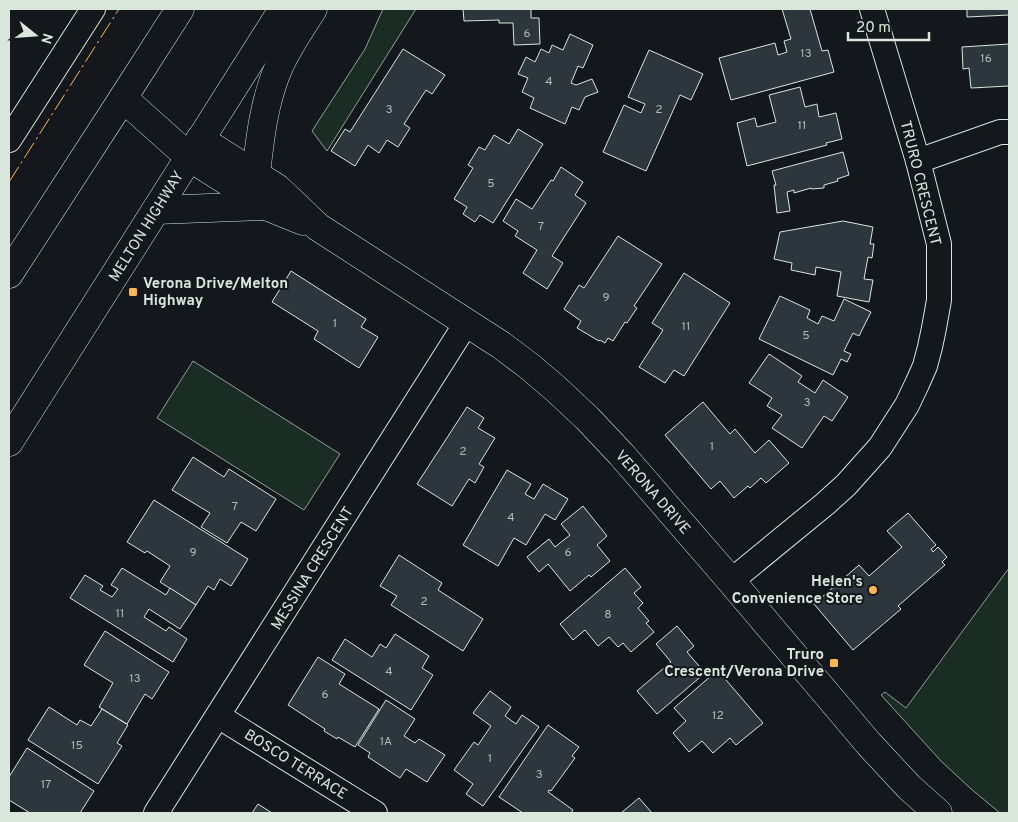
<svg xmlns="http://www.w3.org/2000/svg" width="1018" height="822" font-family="Overpass,sans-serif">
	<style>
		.green { fill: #1a2d24; stroke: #939e99 }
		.building { fill: #2c363c; stroke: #d8e6dc }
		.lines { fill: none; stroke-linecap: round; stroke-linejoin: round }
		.minor-casing { stroke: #d8e6dc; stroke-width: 26 }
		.tertiary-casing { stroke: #d8e6dc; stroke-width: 29 }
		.trunk-casing { stroke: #d8e6dc; stroke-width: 29 }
		.minor { stroke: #14181c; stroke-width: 24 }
		.tertiary { stroke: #14181c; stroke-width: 28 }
		.trunk { stroke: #14181c; stroke-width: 28 }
		.power { stroke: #ffb74d; stroke-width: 1; stroke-dasharray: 18 4 2.5 4; stroke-linecap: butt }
		.poi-dot { fill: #ffb74d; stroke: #14181c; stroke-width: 2 }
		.labels { text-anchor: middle; stroke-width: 4; stroke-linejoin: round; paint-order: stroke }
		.number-label { font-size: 12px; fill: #adbab4 }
		.street-label { font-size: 15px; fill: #d8e6dc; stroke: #14181c }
		.poi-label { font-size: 15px; font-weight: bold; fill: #d8e6dc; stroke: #14181c; text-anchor: end }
	</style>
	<rect width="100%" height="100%" fill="#14181c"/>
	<g class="green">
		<path d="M383,9H416L327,151L312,131L365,49Z"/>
		<path d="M193,361L340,454L304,510L157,418Z"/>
		<path d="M1009,568V813H1000L970,788L941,761L881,695L885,692L906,708Z"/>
	</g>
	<g class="building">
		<path d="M463,9H531V18H539L540,44L514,45L513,23H499V20L464,21Z"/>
		<path d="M782,9H810L822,51L828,50L834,72L731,100L719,58L775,43L778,55L787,52L784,41L791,39Z"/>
		<path d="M967,9H1009V15L967,17Z"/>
		<path d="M570,34L593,45L583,68L578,66L571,83L576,85L592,79L598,92L585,97L579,110L572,107L565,124L530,108L534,98L522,92L528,78L518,74L526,57L535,62L541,49L549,53L552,45L563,50Z"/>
		<path d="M1009,44V86L971,88L969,68L963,69L962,47Z"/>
		<path d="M403,49L445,75L432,94L426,90L404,124L410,128L398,147L387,140L379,153L368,145L355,166L331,151L345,129L350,132Z"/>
		<path d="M649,50L703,74L691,100L680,95L646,171L603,152L624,105L641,113L645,104L628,97Z"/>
		<path d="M800,87L805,107L817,104L819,117L836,113L842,139L826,143L827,145L747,166L737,123L755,118L757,127L776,122L769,95Z"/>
		<path d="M518,129L543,144L493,223L480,215L475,222L463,214L467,207L454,199L473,168L468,165L479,147L485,150L494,135L509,144Z"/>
		<path d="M843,152L849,175L837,179L838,181L824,185V188L811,189V188L794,193V190L787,192L790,211L777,213L774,185H776L772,171Z"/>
		<path d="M561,167L583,182L575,195L586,203L552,256L563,263L547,289L523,273L537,250L515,236L518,231L503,221L516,199L532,209L551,180L553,181Z"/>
		<path d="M843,221L873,227L870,244H874L872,258L868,257L864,279L873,280L869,302L837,296L841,272L816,267L815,275L791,270L792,263L774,259L780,232Z"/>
		<path d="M618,236L662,264L634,306L637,308L627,323L625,322L613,341L608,338L605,343L600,340L599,341L577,328L581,321L564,309L579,285L584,288Z"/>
		<path d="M291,271L366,319L361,327L378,337L359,368L314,339L318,331L272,302Z"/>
		<path d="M684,273L730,303L684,376L674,370L665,383L639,367L663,330L652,323Z"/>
		<path d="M780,296L810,310L807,318L818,324L822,316L834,321L844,299L871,312L859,336L853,333L844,351L851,354L847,362L841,359L833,375L759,339Z"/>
		<path d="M769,354L802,376L798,382L815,393L823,380L848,397L832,421L824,416L802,448L772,428L782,415L767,406L772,398L749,383Z"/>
		<path d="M703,402L730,434L735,429L755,453L769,440L789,463L766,483L761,478L750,488L748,486L734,498L720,481L711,489L665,435Z"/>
		<path d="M467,407L484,418L478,428L495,438L479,464L484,467L475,483L469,479L452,506L417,484Z"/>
		<path d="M193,457L224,477L229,469L276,499L256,531L241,522L227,543L201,527L210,513L172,490Z"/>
		<path d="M507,470L531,484L525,494L534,499L543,484L568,499L555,520L545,514L526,545L514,538L498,566L463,545Z"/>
		<path d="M154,500L248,559L231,586L220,579L214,590L208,586L196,605L160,582L170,566L147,551L145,553L127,542Z"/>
		<path d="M583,506L607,536L597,545L610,561L591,577L589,575L570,591L548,564L539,572L527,557L549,539L555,547L570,535L561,524Z"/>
		<path d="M908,513L936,545L931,549L933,552L938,547L947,557L942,562L945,565L898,606L901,609L853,650L814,604L859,565L869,576L902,547L887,531Z"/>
		<path d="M399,555L442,583L438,590L483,619L463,651L391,605L397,596L380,586Z"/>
		<path d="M122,568L166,595L170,588L196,605L180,629L149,609L144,617L166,631L169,627L187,639L173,662L70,598L85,575L103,586L100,590L112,597L118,589L111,585Z"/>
		<path d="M625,568L641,587L634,593L643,603L638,608L649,621L646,623L654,632L631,652L623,643L618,647L609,637L598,646L585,630L573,640L560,624Z"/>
		<path d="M677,626L694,646L687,652L705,673L657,714L637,691L671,662L656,644Z"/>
		<path d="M105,631L169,672L152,699L145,694L127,724L99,707L113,683L84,665Z"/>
		<path d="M395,634L429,656L422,668L433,675L411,710L332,660L345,639L372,657L380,644L386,648Z"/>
		<path d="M318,657L345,674L339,684L379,709L355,747L338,737L337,739L324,731L325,729L288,705Z"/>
		<path d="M720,673L763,723L736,745L730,738L713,753L702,741L689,752L673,733L686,721L674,708L712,675L715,678Z"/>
		<path d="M490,691L511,707L505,716L516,724L522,715L539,727L483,806L466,794L473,784L454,770L474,742L478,745L491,726L473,713Z"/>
		<path d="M386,700L415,719L404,736L415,743L419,739L445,755L427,782L406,769L400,778L368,757L370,753L358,745Z"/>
		<path d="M49,707L77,725L80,720L91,726L102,709L128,725L117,743L122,746L98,784L28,740Z"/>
		<path d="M548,725L579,747L572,756L575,758L551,791L549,790L548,792L573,810L571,813H523L499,797Z"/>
		<path d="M27,748L94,791L80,813H30L9,800V777Z"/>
		<path d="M639,798L652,813H621Z"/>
		<path d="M258,804L272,813H252Z"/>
	</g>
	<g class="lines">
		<defs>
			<g id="minor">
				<path d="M9,140L93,9"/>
				<path d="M918,161L1000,132H1009"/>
				<path d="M731,581L825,504L846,485L880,447L907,405L917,384L925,366L930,347L934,328L939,300V244L918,161L872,9"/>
				<path d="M218,716L375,813"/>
				<path d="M156,813L467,322"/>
			</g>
			<g id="tertiary">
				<path d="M200,139L277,188L318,227L501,345L529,366L556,389L587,418L621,454L731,581L869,744L909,787L938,813"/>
				<path d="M189,157L266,206L303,221"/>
				<path d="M256,174C260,138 264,102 278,69C287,48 301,28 313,9"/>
				<path d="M156,210L266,206"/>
			</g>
			<g id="trunk">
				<path d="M123,98L189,157"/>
				<path d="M9,274L123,98L180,9"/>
				<path d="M9,442L283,9"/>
			</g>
		</defs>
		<use href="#minor" class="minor-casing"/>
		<use href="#tertiary" class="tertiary-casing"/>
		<use href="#trunk" class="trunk-casing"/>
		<use href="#minor" class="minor"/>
		<use href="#tertiary" class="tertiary"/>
		<use href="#trunk" class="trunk"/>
		<path class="power" d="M9,182L119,9"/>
	</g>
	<g class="poi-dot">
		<rect x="128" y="287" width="10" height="10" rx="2.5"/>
		<circle cx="873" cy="590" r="5"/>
		<rect x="829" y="658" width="10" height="10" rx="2.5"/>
	</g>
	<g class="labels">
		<g class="number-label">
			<text x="527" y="37">6</text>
			<text x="806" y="57">13</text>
			<text x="986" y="62">16</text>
			<text x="549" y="85">4</text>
			<text x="389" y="113">3</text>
			<text x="659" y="113">2</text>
			<text x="802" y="129">11</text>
			<text x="491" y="187">5</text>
			<text x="541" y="230">7</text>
			<text x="606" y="301">9</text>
			<text x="335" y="327">1</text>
			<text x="686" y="330">11</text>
			<text x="806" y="339">5</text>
			<text x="807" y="406">3</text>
			<text x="712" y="450">1</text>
			<text x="463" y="455">2</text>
			<text x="235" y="510">7</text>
			<text x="511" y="521">4</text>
			<text x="193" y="556">9</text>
			<text x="568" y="556">6</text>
			<text x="424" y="605">2</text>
			<text x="120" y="617">11</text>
			<text x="608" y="618">8</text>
			<text x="389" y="675">4</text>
			<text x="135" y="682">13</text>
			<text x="325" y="698">6</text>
			<text x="718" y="719">12</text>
			<text x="386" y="745">1A</text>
			<text x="77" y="749">15</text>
			<text x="490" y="762">1</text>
			<text x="539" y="778">3</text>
			<text x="46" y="788">17</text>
		</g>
		<g class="street-label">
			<text transform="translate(921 183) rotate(76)" y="5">TRURO CRESCENT</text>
			<text transform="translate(146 226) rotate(-58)" y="5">MELTON HIGHWAY</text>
			<text transform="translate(653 492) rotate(49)" y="5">VERONA DRIVE</text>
			<text transform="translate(312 568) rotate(-58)" y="5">MESSINA CRESCENT</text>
			<text transform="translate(296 764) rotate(32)" y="5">BOSCO TERRACE</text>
		</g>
		<g class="poi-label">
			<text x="143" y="288" text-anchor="start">Verona Drive/Melton<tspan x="143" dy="17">Highway</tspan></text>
			<text x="863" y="586">Helen's<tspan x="863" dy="17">Convenience Store</tspan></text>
			<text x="824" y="659">Truro<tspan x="824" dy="17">Crescent/Verona Drive</tspan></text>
		</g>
	</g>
	<rect width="1018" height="822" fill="none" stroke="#d8e6dc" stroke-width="20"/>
	<g transform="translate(35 35) rotate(107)" stroke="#14181c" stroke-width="4" paint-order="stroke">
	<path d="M0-4L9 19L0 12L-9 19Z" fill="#d8e6dc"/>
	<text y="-8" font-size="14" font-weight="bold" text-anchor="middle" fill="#d8e6dc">N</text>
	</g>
	<path d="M848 32v8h81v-8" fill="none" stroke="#d8e6dc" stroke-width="2.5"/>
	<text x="856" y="32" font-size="15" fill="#d8e6dc" stroke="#14181c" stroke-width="4" paint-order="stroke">20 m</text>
</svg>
